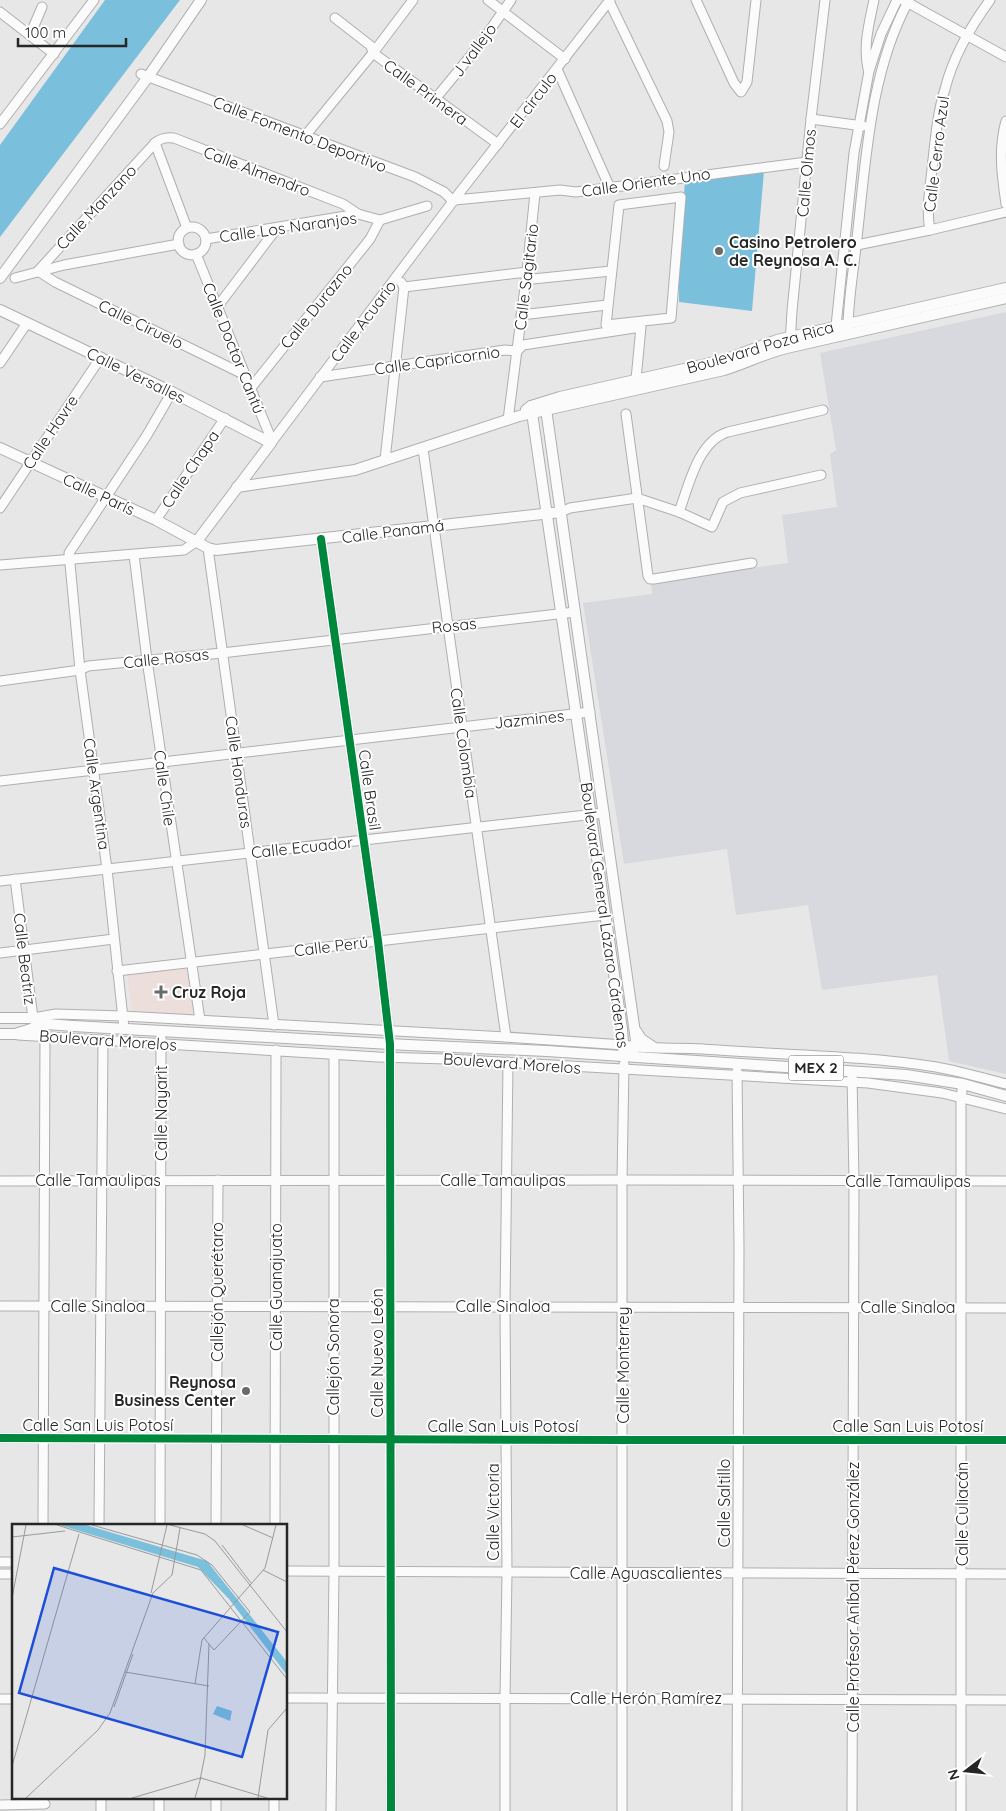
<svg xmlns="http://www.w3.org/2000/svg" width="1006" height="1811" font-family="Quicksand,sans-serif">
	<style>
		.built { fill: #d8d9de }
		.medical { fill: #ecdedb }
		.water { fill: #7abfdc }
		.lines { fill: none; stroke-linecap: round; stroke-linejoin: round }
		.minor-casing { stroke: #afafb0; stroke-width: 11 }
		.major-casing { stroke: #afafb0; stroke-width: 12 }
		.minor { stroke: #fbfbfc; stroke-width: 9 }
		.major { stroke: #fbfbfc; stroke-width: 10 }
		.cycleway-casing { stroke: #fff; stroke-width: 11 }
		.cycleway { stroke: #00873e; stroke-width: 8 }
		.poi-dot { fill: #696a6a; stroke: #fff; stroke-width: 2 }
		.labels { text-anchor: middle; stroke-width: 4; stroke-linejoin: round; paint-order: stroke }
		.shield { fill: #fff; stroke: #666767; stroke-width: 1 }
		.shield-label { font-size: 15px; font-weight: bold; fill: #252626 }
		.street-label { font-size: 16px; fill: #252626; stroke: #fff }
		.poi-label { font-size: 16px; font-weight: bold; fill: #252626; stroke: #fff; text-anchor: start }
		.inset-road { fill: none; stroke: #999a9a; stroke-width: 1 }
		.view { fill: #1d4ed8; fill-opacity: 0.15; stroke: #1d4ed8; stroke-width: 2.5 }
		.inset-edge { fill: none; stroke: #252626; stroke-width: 2.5 }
	</style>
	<rect width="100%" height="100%" fill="#e7e7e8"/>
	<path class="built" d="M1006,312V1074L949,1061L937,975L822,990L808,905L736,915L727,849L624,864L583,603L652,594L651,582L788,563L782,515L837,507L830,454L836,450L820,353Z"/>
	<path class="medical" d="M188,967L196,1015L132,1011L127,974Z"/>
	<g class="water">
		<path d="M105,0H180L0,237V145Z"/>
		<path d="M764,171L752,311L679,302V273L685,179Z"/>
	</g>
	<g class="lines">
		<defs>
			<g id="minor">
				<path d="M488,0L565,59"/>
				<path d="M696,0L734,83L741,92L747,82L756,0"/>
				<path d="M903,0L1006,57"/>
				<path d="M609,1L667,121L669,132L664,166"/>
				<path d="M0,12L54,54"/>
				<path d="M335,18L371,46L373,53L498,144"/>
				<path d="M30,35L42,7"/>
				<path d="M557,69L610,188"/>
				<path d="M868,69C863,45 869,24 874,0"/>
				<path d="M141,74L415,177L444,192L450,198L455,200"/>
				<path d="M436,98L481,43L511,0"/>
				<path d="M811,119L863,126"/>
				<path d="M1006,121C998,149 1002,176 1006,204"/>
				<path d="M0,124L94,0"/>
				<path d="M305,136L373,53L413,0"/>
				<path d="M155,143L187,228"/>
				<path d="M681,197L671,318L606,325L619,205Z"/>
				<path d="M455,200L560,190L576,192L807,162"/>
				<circle cx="192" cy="241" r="14"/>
				<path d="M930,230C926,211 930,188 932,169C935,142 937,114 945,89C953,57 971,26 990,0"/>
				<path d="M206,239L358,214L380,220L427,206"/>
				<path d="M852,246L930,230L1006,212"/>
				<path d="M196,254L272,441"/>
				<path d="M15,278L64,265L179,244"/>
				<path d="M404,287L527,272L533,279L611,271"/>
				<path d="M218,306L277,228"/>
				<path d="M521,315L607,305"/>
				<path d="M848,329C848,299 854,268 857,238C866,159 870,71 909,0"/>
				<path d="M837,332L836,326L854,153L869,71L881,34L897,0"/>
				<path d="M790,344L792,311L811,119L825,0"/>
				<path d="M0,363L27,323"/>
				<path d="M245,375L55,282L38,271L155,143C161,138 166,137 174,138L343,204L358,214"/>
				<path d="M320,377L505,350L517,351L523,345L641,327L636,379"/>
				<path d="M250,389L370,239L380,220"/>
				<path d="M626,414L648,576L650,579H654L752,563"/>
				<path d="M508,420L527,272L535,193"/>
				<path d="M271,443L460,192L610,0"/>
				<path d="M423,449L506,1037"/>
				<path d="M385,460L404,287L401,282"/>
				<path d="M0,508L101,357"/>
				<path d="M561,512L570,508L637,498L679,512L712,527L723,502L740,493L821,475"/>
				<path d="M679,512C689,485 698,441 728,432L823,410"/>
				<path d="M156,520L225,418"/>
				<path d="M321,539L378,941L390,1044L391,1811"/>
				<path d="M208,548L274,1025"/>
				<path d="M134,555L147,660L200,1020"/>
				<path d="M0,565L184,550L197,541"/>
				<path d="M0,681L80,670L88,666L222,653L575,612"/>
				<path d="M0,781L590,712"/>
				<path d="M15,879L33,1018L35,1022"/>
				<path d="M0,881L604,813"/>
				<path d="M0,953L114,939"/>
				<path d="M117,971L605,915"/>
				<path d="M33,1018L56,1014L123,1016L506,1037L624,1045C649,1050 677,1047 703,1049C781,1055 859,1055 936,1067C959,1071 983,1078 1006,1084"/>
				<path d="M124,1028L107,869L80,670L69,553L147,435L172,392"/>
				<path d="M42,1033L45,1036L43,1525"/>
				<path d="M18,1035L378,1057L447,1059L868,1083L942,1093L1006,1109"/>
				<path d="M0,1181L622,1180L1006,1181"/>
				<path d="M0,1306L1006,1308"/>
				<path d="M0,1438L623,1440H1006"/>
				<path d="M99,1525L103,1040"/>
				<path d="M160,1525L161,1038"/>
				<path d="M216,1525L218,1180"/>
				<path d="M275,1525L276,1050"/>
				<path d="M0,1562H14"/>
				<path d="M286,1571L1006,1574"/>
				<path d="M0,1574H14"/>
				<path d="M286,1698L1006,1700"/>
				<path d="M0,1699H14"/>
				<path d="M101,1797V1811"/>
				<path d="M216,1797V1811"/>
				<path d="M274,1797V1811"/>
				<path d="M0,1805L45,1804"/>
				<path d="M159,1811V1797"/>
				<path d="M331,1811L334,1571V1054"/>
				<path d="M505,1811V1698L507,1573L505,1306L508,1062"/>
				<path d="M622,1811V1180L624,1064"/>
				<path d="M737,1811L739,1248L737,1071"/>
				<path d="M852,1811L854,1181L852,1076"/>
				<path d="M961,1811V1098L963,1084"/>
			</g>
			<g id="major">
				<path d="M0,278L148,77L201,0"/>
				<path d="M0,310L172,392L271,443L197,541"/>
				<path d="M545,402L636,1040V1047L624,1056"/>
				<path d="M531,406L622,1029L624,1056"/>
				<path d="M526,410L531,406L560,397L724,360L777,340L1006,288"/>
				<path d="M0,448L156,520L208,548L216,550L561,512"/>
				<path d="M237,487L355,470L519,416L724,370C747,363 767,352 791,347L1006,298"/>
				<path d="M0,1018H33L47,1024L73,1026L408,1045L547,1051L906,1075L963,1084L1006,1096"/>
				<path d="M636,1031L641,1039L653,1047"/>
				<path d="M0,1034H15L47,1024"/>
			</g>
		</defs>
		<use href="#minor" class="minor-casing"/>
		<use href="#major" class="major-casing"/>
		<use href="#minor" class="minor"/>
		<use href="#major" class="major"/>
		<defs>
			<g id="cycleway">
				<path d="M321,539L378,941L390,1044L391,1811"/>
				<path d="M0,1438L623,1440H1006"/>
			</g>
		</defs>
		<use href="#cycleway" class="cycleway-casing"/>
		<use href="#cycleway" class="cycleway"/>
	</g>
	<g class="poi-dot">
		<circle cx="719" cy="251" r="5"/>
		<path d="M158.5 984.5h5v5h5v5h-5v5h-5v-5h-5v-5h5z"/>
		<circle cx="246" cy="1391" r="5"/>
	</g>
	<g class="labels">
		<rect class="shield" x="788.5" y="1055.5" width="55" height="25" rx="4"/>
		<g class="shield-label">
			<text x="816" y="1073">MEX 2</text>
		</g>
		<g class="street-label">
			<text transform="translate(474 50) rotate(-53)" y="6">J vallejo</text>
			<text transform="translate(426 92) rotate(36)" y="6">Calle Primera</text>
			<text transform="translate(533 100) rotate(-52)" y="6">El circulo</text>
			<text transform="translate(300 134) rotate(21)" y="6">Calle Fomento Deportivo</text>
			<text transform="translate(936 154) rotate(-83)" y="6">Calle Cerro Azul</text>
			<text transform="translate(257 171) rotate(21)" y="6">Calle Almendro</text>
			<text transform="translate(806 173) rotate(-85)" y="6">Calle Olmos</text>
			<text transform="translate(646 182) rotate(-8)" y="6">Calle Oriente Uno</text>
			<text transform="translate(96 207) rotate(-47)" y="6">Calle Manzano</text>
			<text transform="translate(288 227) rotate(-8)" y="6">Calle Los Naranjos</text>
			<text transform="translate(526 277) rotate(-83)" y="6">Calle Sagitario</text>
			<text transform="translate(316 306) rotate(-51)" y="6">Calle Durazno</text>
			<text transform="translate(363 321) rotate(-53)" y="6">Calle Acuario</text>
			<text transform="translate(141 324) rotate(26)" y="6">Calle Ciruelo</text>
			<text transform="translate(760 347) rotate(-16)" y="6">Boulevard Poza Rica</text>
			<text transform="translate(234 348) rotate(68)" y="6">Calle Doctor Cantú</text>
			<text transform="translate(437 360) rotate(-8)" y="6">Calle Capricornio</text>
			<text transform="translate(136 375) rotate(26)" y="6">Calle Versalles</text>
			<text transform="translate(50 432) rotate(-56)" y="6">Calle Havre</text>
			<text transform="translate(190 469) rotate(-56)" y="6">Calle Chapa</text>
			<text transform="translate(99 494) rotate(25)" y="6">Calle París</text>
			<text transform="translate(393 531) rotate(-7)" y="6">Calle Panamá</text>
			<text transform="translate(454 625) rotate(-6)" y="6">Rosas</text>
			<text transform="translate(166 658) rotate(-6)" y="6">Calle Rosas</text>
			<text transform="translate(529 719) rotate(-6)" y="6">Jazmines</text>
			<text transform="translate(464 743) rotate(82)" y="6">Calle Colombia</text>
			<text transform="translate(239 772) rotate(82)" y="6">Calle Honduras</text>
			<text transform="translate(165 788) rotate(82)" y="6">Calle Chile</text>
			<text transform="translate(370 790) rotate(82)" y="6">Calle Brasil</text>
			<text transform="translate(97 794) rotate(82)" y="6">Calle Argentina</text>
			<text transform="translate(302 847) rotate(-6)" y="6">Calle Ecuador</text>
			<text transform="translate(605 915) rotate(82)" y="6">Boulevard General Lázaro Cárdenas</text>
			<text transform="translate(331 946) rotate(-7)" y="6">Calle Perú</text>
			<text transform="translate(25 959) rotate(83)" y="6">Calle Beatriz</text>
			<text transform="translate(108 1040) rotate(4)" y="6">Boulevard Morelos</text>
			<text transform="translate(512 1063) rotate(4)" y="6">Boulevard Morelos</text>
			<text transform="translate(161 1113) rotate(-90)" y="6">Calle Nayarit</text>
			<text x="98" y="1186">Calle Tamaulipas</text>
			<text x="503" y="1186">Calle Tamaulipas</text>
			<text x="908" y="1187">Calle Tamaulipas</text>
			<text transform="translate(276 1287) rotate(-90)" y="6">Calle Guanajuato</text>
			<text transform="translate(217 1292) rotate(-90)" y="6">Callejón Querétaro</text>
			<text x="98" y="1312">Calle Sinaloa</text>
			<text x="503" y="1312">Calle Sinaloa</text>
			<text x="908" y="1313">Calle Sinaloa</text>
			<text transform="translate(377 1353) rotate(-90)" y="6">Calle Nuevo León</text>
			<text transform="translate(333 1357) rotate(-90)" y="6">Callejón Sonora</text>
			<text transform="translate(623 1365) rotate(-90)" y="6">Calle Monterrey</text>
			<text x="98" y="1431">Calle San Luis Potosí</text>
			<text x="503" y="1432">Calle San Luis Potosí</text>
			<text x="908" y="1432">Calle San Luis Potosí</text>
			<text transform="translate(724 1503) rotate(-90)" y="6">Calle Saltillo</text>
			<text transform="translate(493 1512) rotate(-90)" y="6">Calle Victoria</text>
			<text transform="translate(962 1514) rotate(-90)" y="6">Calle Culiacán</text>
			<text x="646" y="1579">Calle Aguascalientes</text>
			<text transform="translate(853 1597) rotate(-90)" y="6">Calle Profesor Aníbal Pérez González</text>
			<text x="646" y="1704">Calle Herón Ramírez</text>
		</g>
		<g class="poi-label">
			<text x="729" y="248">Casino Petrolero<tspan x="729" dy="18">de Reynosa A. C.</tspan></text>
			<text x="172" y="998">Cruz Roja</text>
			<text x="236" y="1388" text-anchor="end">Reynosa<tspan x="236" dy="18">Business Center</tspan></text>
		</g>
	</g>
	<g transform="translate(12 1524)">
		<rect width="275" height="275" fill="#e7e7e8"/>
		<path d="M48,1H74L195,37L275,138V151L217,75L186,43ZM205,182L220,187L218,197L201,190Z" fill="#7abfdc"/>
		<path class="inset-road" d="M45,1L189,46L275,155M80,1L185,31L200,41L238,88L202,126L192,114M158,1L193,10L203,17L275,108M231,1L261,14M0,13L53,7M210,21L239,59M251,46L275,58M139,69L155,1M0,74L14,1M113,148L197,162M183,160L190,116L253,44L264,1M102,183L121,130M0,242L67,10M189,254L255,274M188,256L193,231L197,120M14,274L86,206L98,189L141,69L160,51L168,4M120,274L188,254M183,274L189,253M246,274L256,206L275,184"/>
		<path class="view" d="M42,44L266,108L230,233L7,169Z"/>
		<rect width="275" height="275" class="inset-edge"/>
	</g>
	<g transform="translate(966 1771) rotate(254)" stroke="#ffffff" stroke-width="4" paint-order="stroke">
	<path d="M0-4L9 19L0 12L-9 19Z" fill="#252626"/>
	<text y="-8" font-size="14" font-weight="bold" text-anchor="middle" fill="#252626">N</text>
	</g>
	<path d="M18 38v8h108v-8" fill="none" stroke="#252626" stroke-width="2.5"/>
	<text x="25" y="38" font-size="15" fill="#252626" stroke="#ffffff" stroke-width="4" paint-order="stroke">100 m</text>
</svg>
